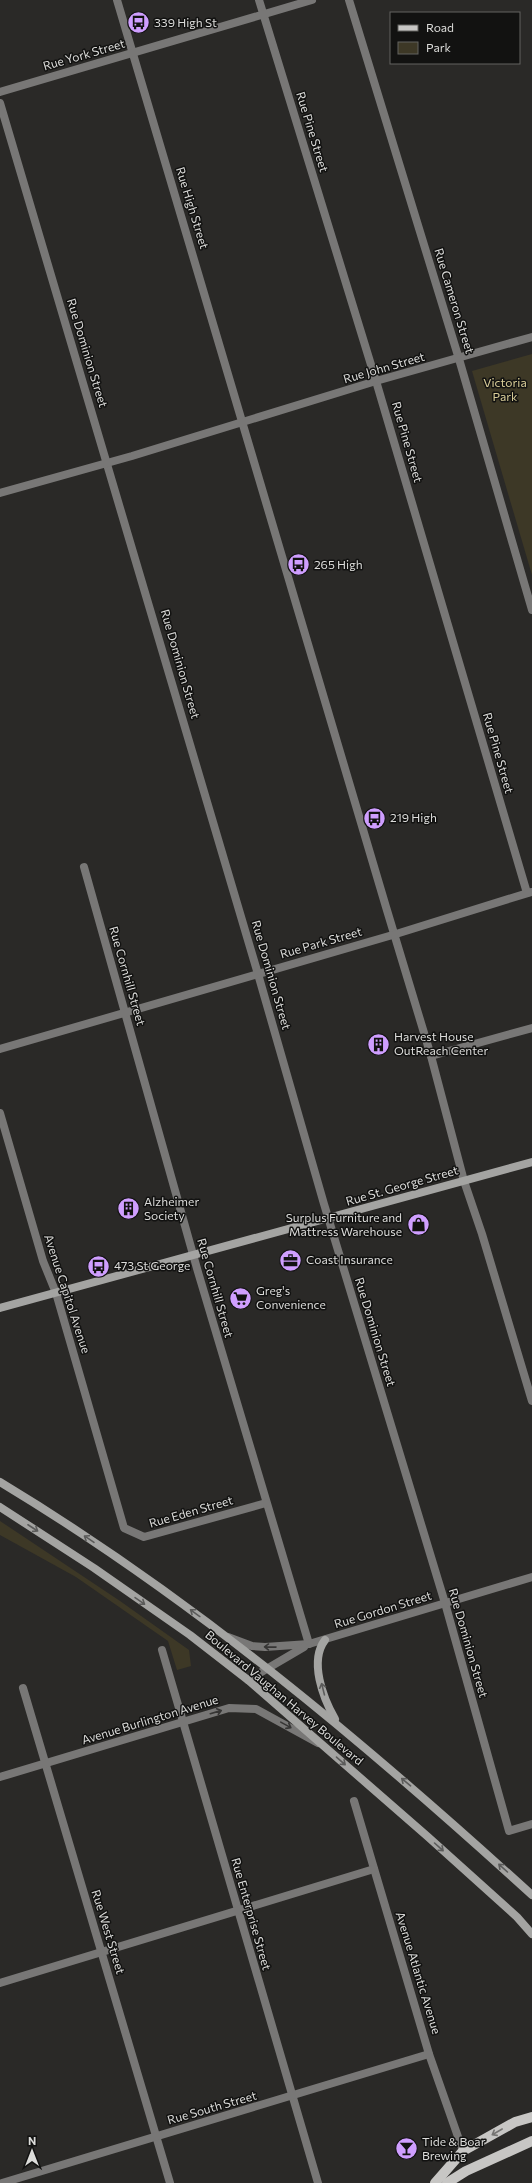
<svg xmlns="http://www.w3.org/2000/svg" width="532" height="2183" font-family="Commissioner,sans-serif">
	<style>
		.green { fill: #3d3826 }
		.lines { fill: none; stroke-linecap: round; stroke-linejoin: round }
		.minor { stroke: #787776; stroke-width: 8 }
		.tertiary { stroke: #787776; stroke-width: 8 }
		.secondary { stroke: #a4a4a2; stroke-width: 8 }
		.primary { stroke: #c7c6c4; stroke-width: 10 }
		.oneway { stroke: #5b5b5a }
		.oneway2 { stroke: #363534 }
		.oneway3 { stroke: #767573 }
		.labels { text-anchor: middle; stroke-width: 3; stroke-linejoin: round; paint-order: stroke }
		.poi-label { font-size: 12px; fill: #dcdcda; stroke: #121211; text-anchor: start }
		.street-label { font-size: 12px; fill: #dcdcda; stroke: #121211 }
		.park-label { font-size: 12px; fill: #dace99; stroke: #121211 }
	</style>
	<rect width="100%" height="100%" fill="#2a2927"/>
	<g class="green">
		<path d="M532,354V575L472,371Z"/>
		<path d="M0,1521L120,1601L189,1650L191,1666L177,1670L168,1641L76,1577L0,1535Z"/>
	</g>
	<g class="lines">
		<g class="minor">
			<path d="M117,0L386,907L431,1056L464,1181L482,1234L532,1401"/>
			<path d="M259,0L376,381L527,893"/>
			<path d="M349,0L459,359L532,610"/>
			<path d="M0,92L312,0"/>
			<path d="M0,103L258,974L324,1204L445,1603L509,1831L532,1824"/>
			<path d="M84,867L198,1272L309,1644"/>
			<path d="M0,1049L396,934L531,892"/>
			<path d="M431,1056L532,1028"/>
			<path d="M0,1113L43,1261L56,1293L124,1528L144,1537L266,1503"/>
			<path d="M228,1637L252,1646L265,1647L309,1644L532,1577"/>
			<path d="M162,1650L318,2183"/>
			<path d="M248,1680L304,1647"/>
			<path d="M23,1688L170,2183"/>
			<path d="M0,1777L229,1708L256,1709L318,1743"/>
			<path d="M354,1801L429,2054L463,2151"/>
			<path d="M0,1983L374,1869"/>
			<path d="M2,2183L429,2054"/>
		</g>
		<path class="tertiary" d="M0,493L132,456L376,381L532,337"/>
		<g class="secondary">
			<path d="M0,1308L532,1162"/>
			<path d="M0,1482C194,1599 365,1743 532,1895"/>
			<path d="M0,1507L94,1568L190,1635L248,1680L427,1836L517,1917L532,1934"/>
			<path d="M325,1640C309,1661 323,1698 335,1719"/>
		</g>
		<g class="primary">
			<path d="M435,2183L463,2151L515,2122L532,2117"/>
			<path d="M447,2183L466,2171L532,2141"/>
		</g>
	</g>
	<defs><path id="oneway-shaft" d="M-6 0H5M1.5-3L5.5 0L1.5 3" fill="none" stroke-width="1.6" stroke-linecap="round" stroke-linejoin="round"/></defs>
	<g class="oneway">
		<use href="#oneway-shaft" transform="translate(33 1528) rotate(33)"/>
		<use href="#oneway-shaft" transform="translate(89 1539) rotate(-146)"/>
		<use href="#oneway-shaft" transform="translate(140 1601) rotate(35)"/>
		<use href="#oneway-shaft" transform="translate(195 1613) rotate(-144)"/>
		<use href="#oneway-shaft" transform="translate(323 1689) rotate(-104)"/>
		<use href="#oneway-shaft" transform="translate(341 1761) rotate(41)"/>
		<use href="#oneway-shaft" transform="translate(406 1782) rotate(-140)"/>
		<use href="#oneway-shaft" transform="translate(439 1847) rotate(42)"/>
		<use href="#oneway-shaft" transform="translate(503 1868) rotate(-138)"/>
	</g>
	<g class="oneway2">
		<use href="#oneway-shaft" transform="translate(270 1647) rotate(-179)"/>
		<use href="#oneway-shaft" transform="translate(216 1712) rotate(-16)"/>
		<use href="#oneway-shaft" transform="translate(286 1725) rotate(29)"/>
	</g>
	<use class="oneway3" href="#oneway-shaft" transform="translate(497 2132) rotate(150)"/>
	<defs>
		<symbol id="bus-disc" viewBox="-11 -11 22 22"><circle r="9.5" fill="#cf9eff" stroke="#121211"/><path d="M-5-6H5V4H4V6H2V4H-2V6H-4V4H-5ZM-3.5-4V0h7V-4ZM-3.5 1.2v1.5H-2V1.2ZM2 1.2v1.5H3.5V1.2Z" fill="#111"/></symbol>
		<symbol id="building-disc" viewBox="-11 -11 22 22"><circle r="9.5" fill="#cf9eff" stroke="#121211"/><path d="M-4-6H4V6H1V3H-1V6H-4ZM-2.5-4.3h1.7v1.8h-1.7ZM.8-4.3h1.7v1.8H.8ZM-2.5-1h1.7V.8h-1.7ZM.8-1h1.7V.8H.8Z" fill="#111"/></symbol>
		<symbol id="shop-disc" viewBox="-11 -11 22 22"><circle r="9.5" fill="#cf9eff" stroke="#121211"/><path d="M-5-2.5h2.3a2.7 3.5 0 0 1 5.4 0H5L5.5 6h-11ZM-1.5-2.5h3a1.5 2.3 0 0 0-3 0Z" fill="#111"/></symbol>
		<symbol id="office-disc" viewBox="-11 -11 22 22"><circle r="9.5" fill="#cf9eff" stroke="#121211"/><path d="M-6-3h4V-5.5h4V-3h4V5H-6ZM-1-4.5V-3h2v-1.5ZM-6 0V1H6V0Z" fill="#111"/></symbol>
		<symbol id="supermarket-disc" viewBox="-11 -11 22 22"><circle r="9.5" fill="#cf9eff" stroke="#121211"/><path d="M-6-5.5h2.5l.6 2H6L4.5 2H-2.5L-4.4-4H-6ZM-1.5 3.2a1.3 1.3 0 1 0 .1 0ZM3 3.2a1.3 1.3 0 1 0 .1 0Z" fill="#111"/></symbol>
		<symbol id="bar-disc" viewBox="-11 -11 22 22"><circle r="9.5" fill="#cf9eff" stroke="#121211"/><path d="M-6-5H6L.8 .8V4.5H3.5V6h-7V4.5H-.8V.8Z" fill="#111"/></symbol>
	</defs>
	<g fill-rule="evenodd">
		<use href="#bus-disc" x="126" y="10" width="25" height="25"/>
		<use href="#bus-disc" x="286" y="552" width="25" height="25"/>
		<use href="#bus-disc" x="362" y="806" width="25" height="25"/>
		<use href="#building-disc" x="366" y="1032" width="25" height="25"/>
		<use href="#building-disc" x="116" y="1196" width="25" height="25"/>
		<use href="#shop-disc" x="406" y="1212" width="25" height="25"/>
		<use href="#office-disc" x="278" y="1248" width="25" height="25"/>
		<use href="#bus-disc" x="86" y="1254" width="25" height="25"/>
		<use href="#supermarket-disc" x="228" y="1286" width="25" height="25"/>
		<use href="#bar-disc" x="394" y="2136" width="25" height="25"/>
	</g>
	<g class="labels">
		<g class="poi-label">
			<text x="154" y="27">339 High St</text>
			<text x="314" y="569">265 High</text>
			<text x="390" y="822">219 High</text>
			<text x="394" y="1041">Harvest House<tspan x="394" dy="14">OutReach Center</tspan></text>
			<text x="144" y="1206">Alzheimer<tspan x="144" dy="14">Society</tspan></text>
			<text x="402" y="1222" text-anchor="end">Surplus Furniture and<tspan x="402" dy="14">Mattress Warehouse</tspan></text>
			<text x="306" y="1264">Coast Insurance</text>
			<text x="114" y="1270">473 St George</text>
			<text x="256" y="1295">Greg's<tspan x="256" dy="14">Convenience</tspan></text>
			<text x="422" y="2146">Tide &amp; Boar<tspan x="422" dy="14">Brewing</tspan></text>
		</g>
		<g class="street-label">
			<text transform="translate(84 55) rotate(-16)" y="4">Rue York Street</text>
			<text transform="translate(312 132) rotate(73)" y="4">Rue Pine Street</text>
			<text transform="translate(192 208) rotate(73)" y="4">Rue High Street</text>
			<text transform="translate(454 301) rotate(73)" y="4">Rue Cameron Street</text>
			<text transform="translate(87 353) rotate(73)" y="4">Rue Dominion Street</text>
			<text transform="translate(384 368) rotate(-16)" y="4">Rue John Street</text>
			<text transform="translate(407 442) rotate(74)" y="4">Rue Pine Street</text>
			<text transform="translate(180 664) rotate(74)" y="4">Rue Dominion Street</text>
			<text transform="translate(498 753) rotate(74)" y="4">Rue Pine Street</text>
			<text transform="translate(321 943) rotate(-16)" y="4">Rue Park Street</text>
			<text transform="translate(271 975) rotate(74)" y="4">Rue Dominion Street</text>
			<text transform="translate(127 976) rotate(74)" y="4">Rue Cornhill Street</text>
			<text transform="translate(402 1186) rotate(-16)" y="4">Rue St. George Street</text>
			<text transform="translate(215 1288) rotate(74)" y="4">Rue Cornhill Street</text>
			<text transform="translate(67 1294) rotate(72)" y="4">Avenue Capitol Avenue</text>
			<text transform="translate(375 1332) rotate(73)" y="4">Rue Dominion Street</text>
			<text transform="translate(191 1512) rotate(-16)" y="4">Rue Eden Street</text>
			<text transform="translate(383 1610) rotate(-17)" y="4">Rue Gordon Street</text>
			<text transform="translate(468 1643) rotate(74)" y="4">Rue Dominion Street</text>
			<text transform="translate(284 1698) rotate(40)" y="4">Boulevard Vaughan Harvey Boulevard</text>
			<text transform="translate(150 1720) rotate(-17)" y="4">Avenue Burlington Avenue</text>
			<text transform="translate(251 1914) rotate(74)" y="4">Rue Enterprise Street</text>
			<text transform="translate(108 1932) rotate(73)" y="4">Rue West Street</text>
			<text transform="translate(418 1973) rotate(73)" y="4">Avenue Atlantic Avenue</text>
			<text transform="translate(212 2108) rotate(-16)" y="4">Rue South Street</text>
		</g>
		<g class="park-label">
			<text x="505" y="387">Victoria<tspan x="505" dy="14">Park</tspan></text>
		</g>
	</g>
	<rect x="390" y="12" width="130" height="52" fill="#121211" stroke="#636361"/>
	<rect x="398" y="25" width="20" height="6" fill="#c7c6c4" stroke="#636361"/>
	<text x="426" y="32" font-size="12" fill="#dcdcda">Road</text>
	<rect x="398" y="42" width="20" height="12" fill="#3d3826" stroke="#636361"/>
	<text x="426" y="52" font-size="12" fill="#dcdcda">Park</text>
	<g transform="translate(32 2151)" stroke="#121211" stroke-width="3" paint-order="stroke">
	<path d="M0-3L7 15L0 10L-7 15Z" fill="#dcdcda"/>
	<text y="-6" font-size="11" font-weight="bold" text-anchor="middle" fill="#dcdcda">N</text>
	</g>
</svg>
